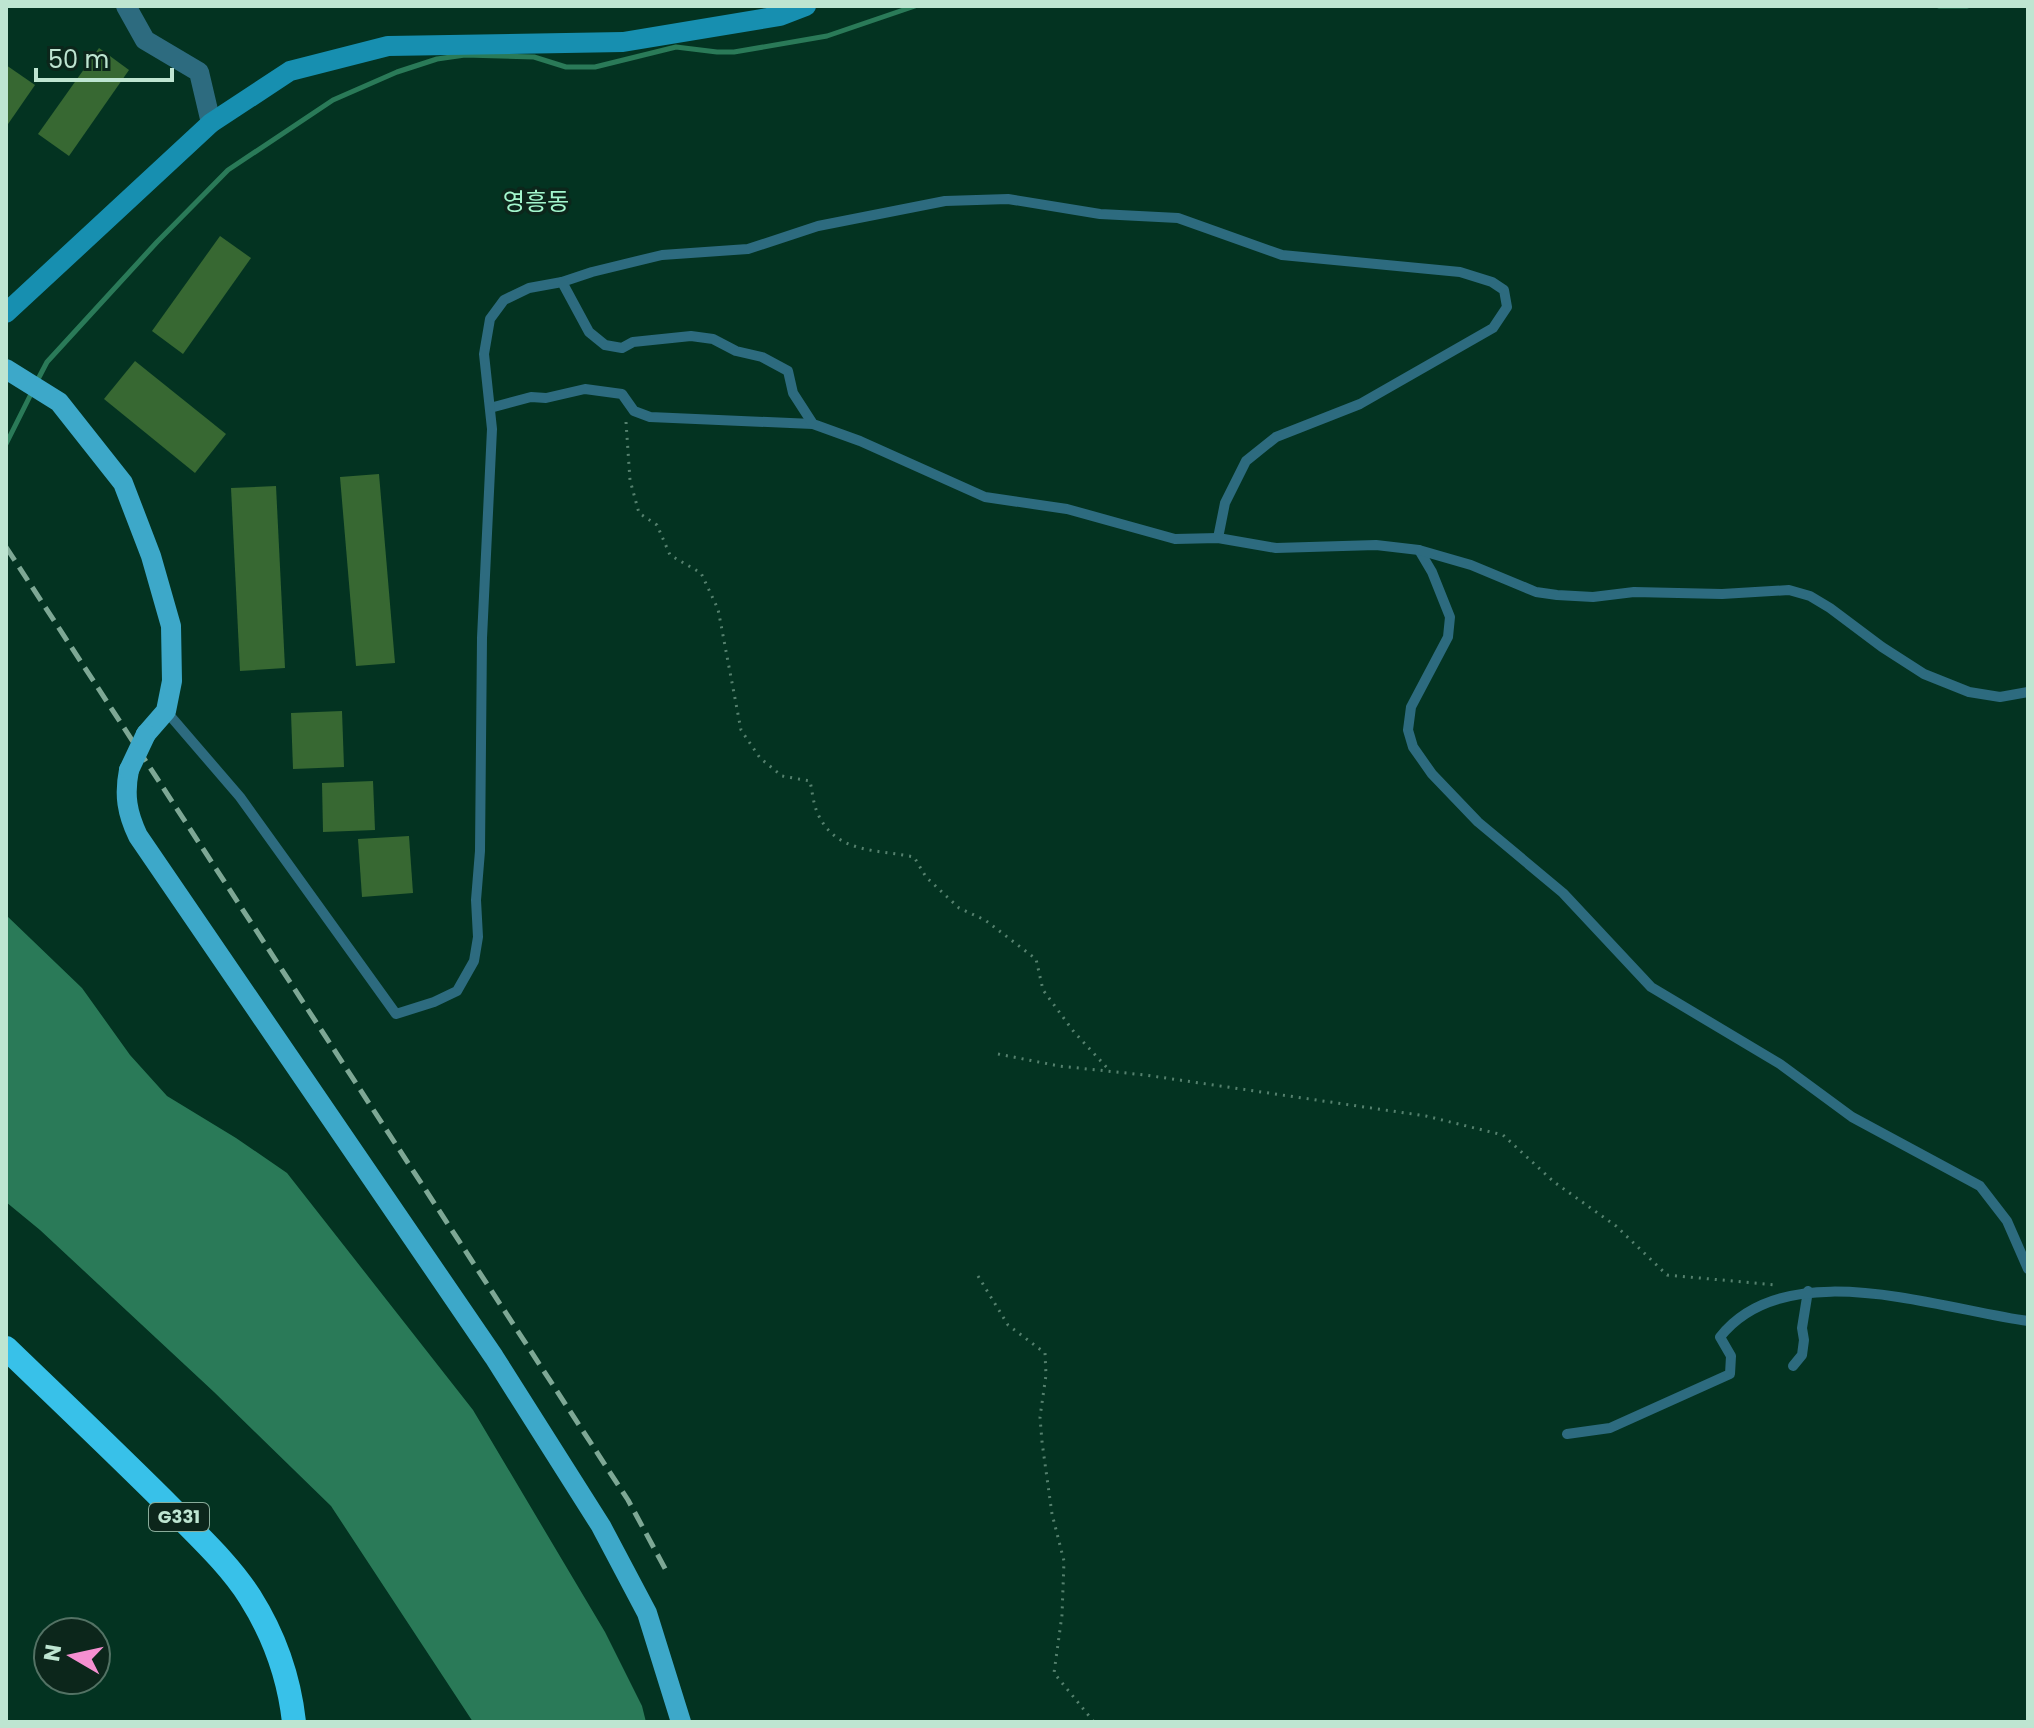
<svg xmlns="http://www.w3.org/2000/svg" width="2034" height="1728" font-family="Poppins,'Noto Sans KR',sans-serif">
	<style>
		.water { fill: #2a7a58 }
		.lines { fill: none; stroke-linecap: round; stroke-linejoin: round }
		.stream { stroke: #2a7a58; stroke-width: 5 }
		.building { fill: #376832 }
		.path { stroke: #55816e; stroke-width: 3; stroke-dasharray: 2 6; stroke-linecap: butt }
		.lane { stroke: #2d6b7f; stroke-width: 10 }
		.street { stroke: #2d6b7f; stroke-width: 20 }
		.secondary { stroke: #178fb0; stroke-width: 20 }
		.primary { stroke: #3da8c9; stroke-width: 20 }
		.highway { stroke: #38c1e9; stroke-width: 24 }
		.rail { stroke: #7ea895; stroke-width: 5; stroke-dasharray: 16 8; stroke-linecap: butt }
		.primary-bridge { stroke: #3da8c9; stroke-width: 20 }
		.labels { text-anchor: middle; stroke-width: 7; stroke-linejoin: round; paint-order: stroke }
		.shield { fill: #0c261b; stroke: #89ac9a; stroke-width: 2 }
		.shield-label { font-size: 18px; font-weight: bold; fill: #bee5d1 }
		.quarter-label { font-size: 24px; fill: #a3f6cd; stroke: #0c261b }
	</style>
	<rect width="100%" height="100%" fill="#033321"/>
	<path class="water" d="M6,915L82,988L130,1055L167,1096L236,1138L287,1173L473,1410L605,1632L642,1706L646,1722H473L331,1506L214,1392L40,1230L6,1202Z"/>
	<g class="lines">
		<g class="stream">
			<path d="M1939,6H1967"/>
			<path d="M36,383L47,362L157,242L228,170L333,100L397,72L437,59L465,55L534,57L566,67H595L676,47L717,52H734L827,36L915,6"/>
			<path d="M6,444L32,392"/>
		</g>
	</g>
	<g class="building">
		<path d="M99,48L129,70L69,156L38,134Z"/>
		<path d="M6,65L35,85L6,127Z"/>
		<path d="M220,236L251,258L183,354L152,331Z"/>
		<path d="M135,361L226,434L195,473L104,399Z"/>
		<path d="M379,474L395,663L356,666L340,477Z"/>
		<path d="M276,486L285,668L240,671L231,488Z"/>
		<path d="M342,711L344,767L293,769L291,713Z"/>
		<path d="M373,781L375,830L323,832L322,783Z"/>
		<path d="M409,836L413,893L362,897L358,839Z"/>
	</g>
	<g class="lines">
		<g class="path">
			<path d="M626,422L630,480L639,513L657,525L670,555L701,573L718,609L741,730L760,758L782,776L810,781C812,790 813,802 817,812C835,854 876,849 914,857L926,877L959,908L985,920L1036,959L1043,990L1074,1032L1110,1071"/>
			<path d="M998,1054L1059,1066L1145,1075L1426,1116L1503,1135L1554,1182L1616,1226L1667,1275L1776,1285"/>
			<path d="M978,1276L1008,1325L1045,1353L1046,1375L1040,1417L1042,1442L1052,1514L1064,1561L1062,1615L1054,1673L1094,1722"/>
		</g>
		<g class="lane">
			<path d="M562,282L592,272L662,255L748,249L818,226L945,201L1008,199L1100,214L1178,218L1282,255L1460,272L1492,282L1504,290L1507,307L1493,328L1360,404L1276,437L1246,461L1225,503L1218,538"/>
			<path d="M490,408L531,397L546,398L585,389L622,394L634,411L650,417L813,424"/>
			<path d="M1419,550L1432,572L1450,617L1448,637L1411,707L1408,730L1413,747L1432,774L1478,822L1563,893L1651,987L1780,1064L1852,1117L1980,1186L2007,1221L2028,1269"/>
			<path d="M166,711L240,797L396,1014L434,1002L457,991L474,961L478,937L476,900L480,851L482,638L492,429L484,354L490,319L504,300L529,288L562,282L589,332L605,345L622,348L633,342L691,336L713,339L736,351L762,357L788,371L793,393L813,424L860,441L985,497L1067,509L1175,539L1218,538L1276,548L1376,545L1419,550L1471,565L1536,592L1557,595L1593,597L1634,592L1722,594L1789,590L1810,596L1830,608L1882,647L1924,674L1969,692L2000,697L2028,692"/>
			<path d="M1793,1366L1802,1355L1804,1340L1802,1328L1808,1291"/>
			<path d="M1567,1434L1610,1428L1730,1374L1731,1356L1720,1337C1786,1253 1939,1309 2028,1321"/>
		</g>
		<path class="street" d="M126,6L145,40L199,72L211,123"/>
		<path class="secondary" d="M6,313L211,123L290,71L388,46L623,42L780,16L806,6"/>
		<g class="primary">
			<path d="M6,369L59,402L123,483L151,556L171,626L172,681L166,711L146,734"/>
			<path d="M129,770C124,795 127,813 138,836L494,1357L601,1526L647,1613L681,1722"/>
		</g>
		<path class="highway" d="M6,1348C62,1402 118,1455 173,1510C199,1537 229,1564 250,1597C274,1635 289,1677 294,1722"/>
		<path class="rail" d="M6,547L628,1500L668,1574"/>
		<path class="primary-bridge" d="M129,770L146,734"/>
	</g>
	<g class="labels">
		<rect class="shield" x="149" y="1503" width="60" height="28" rx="6"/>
		<g class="shield-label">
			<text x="179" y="1523">G331</text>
		</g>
		<g class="quarter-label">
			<text x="536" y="210">영흥동</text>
		</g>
	</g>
	<rect width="2034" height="1728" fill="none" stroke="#bee5d1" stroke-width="16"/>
	<g transform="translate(72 1656) rotate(279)"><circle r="38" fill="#0c261b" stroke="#537264" stroke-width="2"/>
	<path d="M0-6L14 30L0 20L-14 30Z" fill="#f590d1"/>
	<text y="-12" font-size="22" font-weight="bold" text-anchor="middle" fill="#bee5d1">N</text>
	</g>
	<path d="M36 68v12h136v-12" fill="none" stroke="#bee5d1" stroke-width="4"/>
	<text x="48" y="68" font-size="24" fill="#bee5d1" stroke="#0c261b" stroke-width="6" paint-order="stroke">50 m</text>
</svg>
